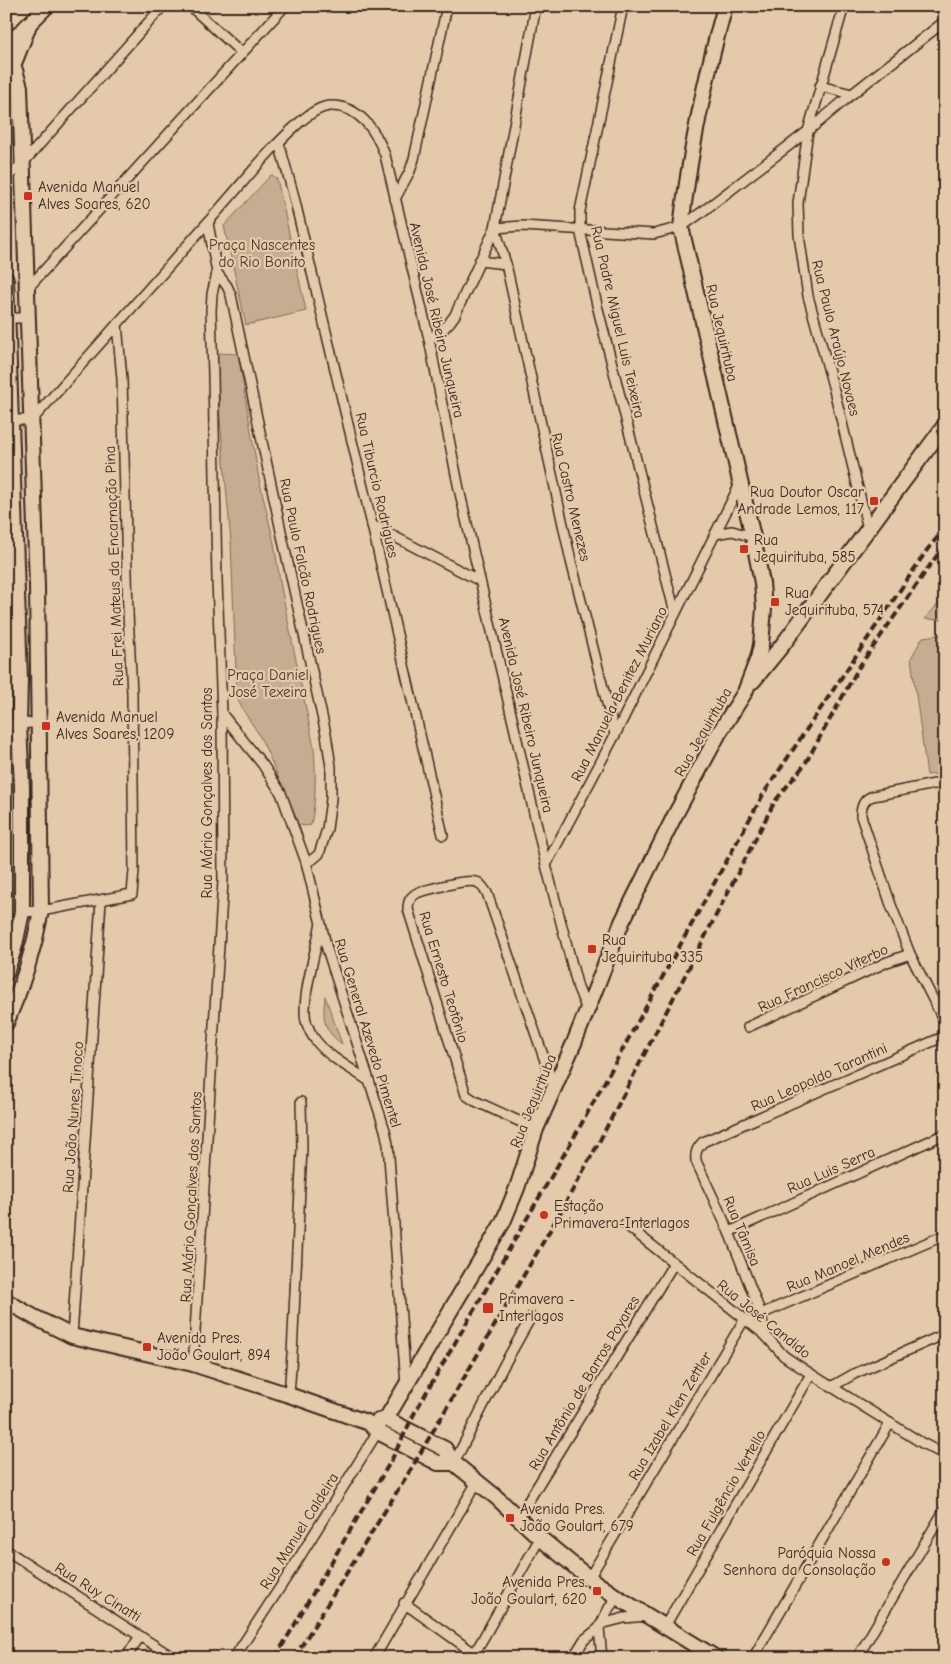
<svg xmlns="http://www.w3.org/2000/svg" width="951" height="1664" font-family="'Comic Neue',sans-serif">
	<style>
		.green { fill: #c5ad91; stroke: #806c58 }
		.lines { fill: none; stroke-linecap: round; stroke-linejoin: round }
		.street-casing { stroke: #3b2a1e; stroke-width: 12 }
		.secondary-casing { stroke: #3b2a1e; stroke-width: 18 }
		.street { stroke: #e4c9ab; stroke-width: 9 }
		.secondary { stroke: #e4c9ab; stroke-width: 14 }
		.rail { stroke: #3b2a1e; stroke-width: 4; stroke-dasharray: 8 4; stroke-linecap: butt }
		.poi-dot { fill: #c8321e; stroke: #e4c9ab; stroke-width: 2 }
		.labels { text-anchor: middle; stroke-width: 4.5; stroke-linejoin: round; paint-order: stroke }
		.poi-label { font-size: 15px; fill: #3b2a1e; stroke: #e4c9ab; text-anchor: start }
		.park-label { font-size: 15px; fill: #49372a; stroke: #e4c9ab }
		.street-label { font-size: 15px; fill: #3b2a1e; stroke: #e4c9ab }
	</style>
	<rect width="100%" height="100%" fill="#e4c9ab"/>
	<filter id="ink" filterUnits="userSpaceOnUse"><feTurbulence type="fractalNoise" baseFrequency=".02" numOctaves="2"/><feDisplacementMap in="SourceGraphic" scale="10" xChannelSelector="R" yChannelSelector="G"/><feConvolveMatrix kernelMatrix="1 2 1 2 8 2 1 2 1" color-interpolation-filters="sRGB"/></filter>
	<g filter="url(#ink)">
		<g class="green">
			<path d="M272,175L276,178L278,183L306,311L246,325L224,226L270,176Z"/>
			<path d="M217,353L238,354L259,479L274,543L281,587L314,748C316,774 316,800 311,825L304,826L294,823C284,792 275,766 260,737C253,723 242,712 237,697L231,542L220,418Z"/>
			<path d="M945,596V620L925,619Z"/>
			<path d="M945,634V773L927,775L911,658L923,637Z"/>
			<path d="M325,996L342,1044C322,1029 323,1019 325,996Z"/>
		</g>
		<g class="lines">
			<defs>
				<g id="street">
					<path d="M190,6L242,53"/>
					<path d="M536,6L495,228L506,264L571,561L615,735"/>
					<path d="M623,6L580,211V230L597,305L675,613"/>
					<path d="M844,6L808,131L798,203L799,235L808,296L834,390L868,529"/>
					<path d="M820,86L852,94"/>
					<path d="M279,143L293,193L372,525L443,835"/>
					<path d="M6,178L23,163L163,6"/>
					<path d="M395,199L410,171L414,159L447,6"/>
					<path d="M479,261L506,264"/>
					<path d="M217,273L227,286L231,295L284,545L326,734L331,767V799L327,829L319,854L313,859L306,862"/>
					<path d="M28,288L285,6"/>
					<path d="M6,318H28"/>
					<path d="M429,339C441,333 448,326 455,315L495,228L522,226L654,234L681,227L702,212L808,131L852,94L945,21"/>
					<path d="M12,420H32C91,354 149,288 208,222C238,189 266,152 300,122C308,115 319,107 330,106C359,105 376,131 385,155L429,339L459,489L546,865L578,988L587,1010"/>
					<path d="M372,525L480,581"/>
					<path d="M715,534L732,531L753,537"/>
					<path d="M222,714L263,765L281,793L306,862L327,949L385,1130L388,1144L406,1385"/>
					<path d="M6,726L39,722"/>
					<path d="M945,782L873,796C863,799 861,807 861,816L891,905L910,954L945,1023"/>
					<path d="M546,865L615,735L741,482"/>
					<path d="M22,912L41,911L132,894L134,871L132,694L128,613L122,379L117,324"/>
					<path d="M320,927C316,950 301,1000 306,1021C308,1028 312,1036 317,1042C330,1058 352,1069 369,1081"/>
					<path d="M748,1027L887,962L910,954"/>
					<path d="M536,1129L475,1101L466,1095L408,909C408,900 411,896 419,892C431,889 470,877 479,883C482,886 485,890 487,893L554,1087"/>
					<path d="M625,1224L765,1335L784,1356L811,1374L922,1443L945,1455"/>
					<path d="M729,1232L945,1134"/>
					<path d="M761,1314L945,1235"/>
					<path d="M765,1335L761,1314L729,1232L696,1161C695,1152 697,1148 703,1142L945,1036"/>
					<path d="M72,1336L101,901"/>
					<path d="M193,1364L223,881L222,714L217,580L213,375L211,311L212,294L217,273L208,223"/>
					<path d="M831,1387L854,1374L945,1334"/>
					<path d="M289,1395L292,1354L302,1148L301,1102"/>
					<path d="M454,1463L504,1365L531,1317"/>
					<path d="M518,1518L674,1263"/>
					<path d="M6,1550L174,1658"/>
					<path d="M589,1578L744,1320"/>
					<path d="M404,1603L481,1658"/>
					<path d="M601,1624L624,1618L647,1616"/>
					<path d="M665,1626L811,1374"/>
					<path d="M599,1628L602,1658"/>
					<path d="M6,1653L13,1658"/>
					<path d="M126,1658L140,1636"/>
					<path d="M234,1658L294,1566L380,1428"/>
					<path d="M374,1658L477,1482"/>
					<path d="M472,1658L540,1538"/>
					<path d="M573,1658L584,1640L599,1628L609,1608L617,1597"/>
					<path d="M753,1658L890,1423"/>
					<path d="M857,1658L945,1509"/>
					<path d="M940,1658L945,1654"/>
				</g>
				<g id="secondary">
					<path d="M6,47L47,6"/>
					<path d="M15,61L28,28"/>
					<path d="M6,279L20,679L19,725L22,787V912L15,945L6,973"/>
					<path d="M753,681L784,643L945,425"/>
					<path d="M6,1023C22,987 34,950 41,911L37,586L20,87L14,67"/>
					<path d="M6,1301L34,1317L72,1336L193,1364L289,1395L369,1423L378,1432L438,1463H454"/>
					<path d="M386,1419L503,1222L517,1188L536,1129L574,1043L622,922L674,817L719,733L745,692L758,658L761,645L764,608L762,583L753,537L681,227C690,152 705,78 725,6"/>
					<path d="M378,1421L386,1419L445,1449L454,1463L496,1497L540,1538L589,1578L617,1597L716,1658"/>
				</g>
			</defs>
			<use href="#street" class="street-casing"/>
			<use href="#secondary" class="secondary-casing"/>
			<use href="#street" class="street"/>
			<use href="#secondary" class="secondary"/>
			<g class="rail">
				<path d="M275,1658L392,1459L415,1412L577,1132L764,793L927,550L945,528"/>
				<path d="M294,1658L411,1469L560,1213L598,1144L775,801L805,764L859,667L945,544"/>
			</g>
		</g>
	</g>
	<g class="poi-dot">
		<rect x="23" y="191" width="10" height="10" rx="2.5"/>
		<rect x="869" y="496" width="10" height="10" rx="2.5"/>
		<rect x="739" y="544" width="10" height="10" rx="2.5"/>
		<rect x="770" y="597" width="10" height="10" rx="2.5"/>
		<rect x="41" y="721" width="10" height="10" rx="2.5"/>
		<rect x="587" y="944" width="10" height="10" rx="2.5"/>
		<circle cx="544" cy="1215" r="5"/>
		<rect x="482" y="1302" width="12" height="12" rx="2.5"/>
		<rect x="142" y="1342" width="10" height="10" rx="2.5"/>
		<rect x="505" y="1513" width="10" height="10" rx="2.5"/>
		<circle cx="886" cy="1562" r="5"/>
		<rect x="592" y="1586" width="10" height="10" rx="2.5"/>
	</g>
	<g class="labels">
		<g class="poi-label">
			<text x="38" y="192">Avenida Manuel<tspan x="38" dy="17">Alves Soares, 620</tspan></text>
			<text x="864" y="497" text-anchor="end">Rua Doutor Oscar<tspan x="864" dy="17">Andrade Lemos, 117</tspan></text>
			<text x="754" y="545">Rua<tspan x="754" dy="17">Jequirituba, 585</tspan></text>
			<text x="785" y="598">Rua<tspan x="785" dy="17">Jequirituba, 574</tspan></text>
			<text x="56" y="722">Avenida Manuel<tspan x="56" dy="17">Alves Soares, 1209</tspan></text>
			<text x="602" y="945">Rua<tspan x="602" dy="17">Jequirituba, 335</tspan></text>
			<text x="554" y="1211">Estação<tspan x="554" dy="17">Primavera-Interlagos</tspan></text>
			<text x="499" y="1304">Primavera -<tspan x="499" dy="17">Interlagos</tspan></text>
			<text x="157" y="1343">Avenida Pres.<tspan x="157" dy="17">João Goulart, 894</tspan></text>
			<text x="520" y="1514">Avenida Pres.<tspan x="520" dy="17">João Goulart, 679</tspan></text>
			<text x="876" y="1558" text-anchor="end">Paróquia Nossa<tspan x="876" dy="17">Senhora da Consolação</tspan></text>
			<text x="587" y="1587" text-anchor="end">Avenida Pres.<tspan x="587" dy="17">João Goulart, 620</tspan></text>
		</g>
		<g class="park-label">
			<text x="262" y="250">Praça Nascentes<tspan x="262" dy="17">do Rio Bonito</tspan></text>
			<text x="268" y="680">Praça Daniel<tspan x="268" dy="17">José Texeira</tspan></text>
		</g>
		<g class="street-label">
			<text transform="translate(437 320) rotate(77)" y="5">Avenida José Ribeiro Junqueira</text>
			<text transform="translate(618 322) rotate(77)" y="5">Rua Padre Miguel Luis Teixeira</text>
			<text transform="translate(722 333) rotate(77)" y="5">Rua Jequirituba</text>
			<text transform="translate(836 338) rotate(76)" y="5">Rua Paulo Araújo Novaes</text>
			<text transform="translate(377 485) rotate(77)" y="5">Rua Tiburcio Rodrigues</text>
			<text transform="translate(571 497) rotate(77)" y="5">Rua Castro Menezes</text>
			<text transform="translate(114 566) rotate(-92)" y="5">Rua Frei Mateus da Encarnação Pina</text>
			<text transform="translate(303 566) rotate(78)" y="5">Rua Paulo Falcão Rodrigues</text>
			<text transform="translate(619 694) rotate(-63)" y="5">Rua Manuela Benitez Muriano</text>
			<text transform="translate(526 715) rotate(77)" y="5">Avenida José Ribeiro Junqueira</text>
			<text transform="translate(703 732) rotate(-60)" y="5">Rua Jequirituba</text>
			<text transform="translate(207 793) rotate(-90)" y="5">Rua Mário Gonçalves dos Santos</text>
			<text transform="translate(444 977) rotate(73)" y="5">Rua Ernesto Teotônio</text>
			<text transform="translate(823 978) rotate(-25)" y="5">Rua Francisco Viterbo</text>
			<text transform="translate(368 1033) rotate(73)" y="5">Rua General Azevedo Pimentel</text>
			<text transform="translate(819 1077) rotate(-24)" y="5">Rua Leopoldo Tarantini</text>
			<text transform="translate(533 1101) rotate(-68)" y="5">Rua Jequirituba</text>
			<text transform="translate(73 1117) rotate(-86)" y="5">Rua João Nunes Tinoco</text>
			<text transform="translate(831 1170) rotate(-24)" y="5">Rua Luis Serra</text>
			<text transform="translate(191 1197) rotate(-87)" y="5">Rua Mário Gonçalves dos Santos</text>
			<text transform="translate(742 1231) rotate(67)" y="5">Rua Tâmisa</text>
			<text transform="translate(848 1262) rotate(-23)" y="5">Rua Manoel Mendes</text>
			<text transform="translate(764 1319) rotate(39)" y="5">Rua José Candido</text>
			<text transform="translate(584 1383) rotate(-59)" y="5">Rua Antônio de Barros Poyares</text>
			<text transform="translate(670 1416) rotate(-59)" y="5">Rua Izabel Klen Zettler</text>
			<text transform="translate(726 1493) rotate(-60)" y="5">Rua Fulgêncio Vertello</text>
			<text transform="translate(299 1531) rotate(-58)" y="5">Rua Manuel Caldeira</text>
			<text transform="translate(98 1592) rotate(32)" y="5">Rua Ruy Cinatti</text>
		</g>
	</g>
	<rect width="951" height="1664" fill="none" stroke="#e4c9ab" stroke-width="25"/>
	<rect x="12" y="12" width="926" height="1639" fill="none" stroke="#3b2a1e" stroke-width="2" filter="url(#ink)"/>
</svg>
